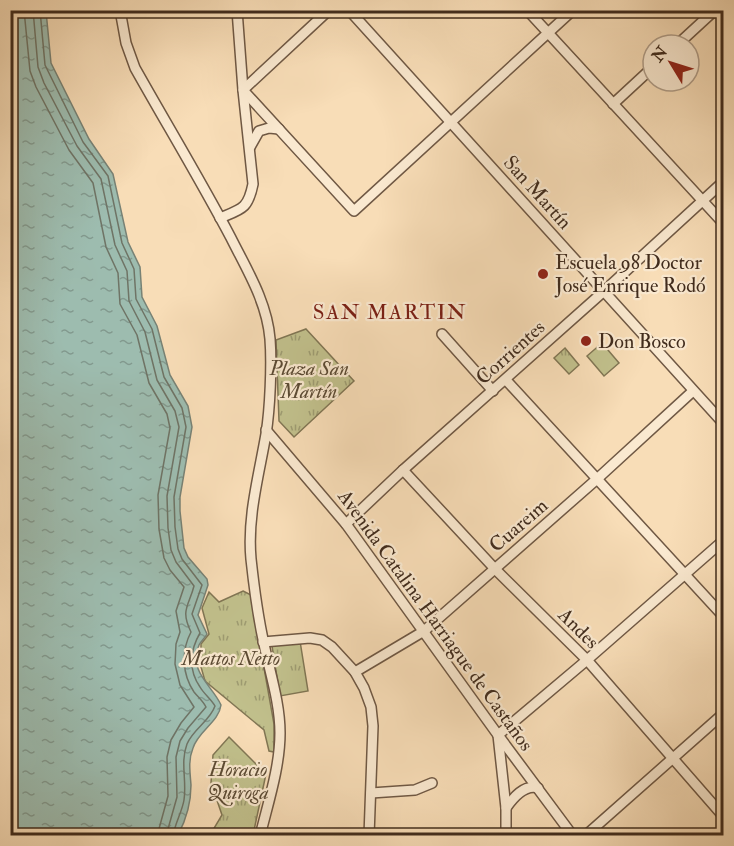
<svg xmlns="http://www.w3.org/2000/svg" width="734" height="846" font-family="'IM FELL Double Pica',serif">
	<style>
		.grass { fill: url(#grass-tufts); stroke: #817654; stroke-width: 1.5 }
		.pitch { fill: #c1c08c; stroke: #817654; stroke-width: 1.5 }
		.water { fill: url(#water-ripples); stroke: #788275; stroke-width: 1.5 }
		.lines { fill: none; stroke-linecap: round; stroke-linejoin: round }
		.shore { stroke: #6f7466; stroke-width: 1.5 }
		.minor-casing { stroke: #6f5844; stroke-width: 12 }
		.minor { stroke: #fae9d0; stroke-width: 9 }
		.poi-dot { fill: #8f2418; stroke: #fae9d0; stroke-width: 2 }
		.labels { text-anchor: middle; stroke-width: 4.5; stroke-linejoin: round; paint-order: stroke }
		.street-label { font-size: 20px; fill: #412c1d; stroke: #fae9d0 }
		.poi-label { font-size: 20px; fill: #412c1d; stroke: #fae9d0; text-anchor: start }
		.park-label { font-size: 20px; font-style: italic; fill: #5b4a33; stroke: #fae9d0 }
		.neighbourhood-label { font-size: 21px; letter-spacing: 1.5px; fill: #7a1f14; stroke: #fae9d0 }
	</style>
	<defs>
		<pattern id="grass-tufts" width="24" height="20" patternUnits="userSpaceOnUse" patternTransform="scale(1.5)"><rect width="24" height="20" fill="#c1c08c"/><path d="M3 7l-1-3M5 7V3M7 7l1-3M15 17l-1-3M17 17v-4M19 17l1-3" fill="none" stroke="#9e9c72"/></pattern>
		<pattern id="water-ripples" width="26" height="14" patternUnits="userSpaceOnUse" patternTransform="scale(1.5)"><rect width="26" height="14" fill="#9dbcaf"/><path d="M2 4q2-2 4 0t4 0M15 11q2-2 4 0t4 0" fill="none" stroke="#82998e"/></pattern>
	</defs>
	<rect width="100%" height="100%" fill="#f8ddb7"/>
	<filter id="stains"><feTurbulence type="fractalNoise" baseFrequency=".00333" numOctaves="4"/><feColorMatrix values="0 0 0 0 .2 0 0 0 0 .09 0 0 0 0 .02 0 0 0 .5 -.17"/></filter>
	<radialGradient id="worn" r=".72"><stop offset=".6" stop-color="#630" stop-opacity="0"/><stop offset="1" stop-color="#630" stop-opacity=".3"/></radialGradient>
	<g class="grass">
		<path d="M306,329L354,381L294,437L279,421L276,340Z"/>
		<path d="M565,348L579,365L569,374L554,358Z"/>
		<path d="M243,591L251,595L274,724V752L269,751L264,730L205,681L201,667V644L209,634L202,608L209,592L219,602Z"/>
		<path d="M300,641L308,691L280,696L272,646Z"/>
		<path d="M229,737L266,774L253,835H210L222,815L211,783L213,755Z"/>
	</g>
	<path class="pitch" d="M602,343L619,363L604,376L587,356Z"/>
	<path class="water" d="M10,11H46L51,63L89,139L113,174L128,242L140,267L142,297L157,326L170,375L188,406L192,427L180,497V511L184,548L188,557L207,579L208,585L198,615L207,634C205,638 201,641 199,645C188,672 212,685 221,705C219,722 198,731 193,748C188,760 190,772 191,785C191,803 186,820 178,835H11Z"/>
	<g class="lines">
		<g class="shore">
			<path d="M24,10L30,71L36,87L69,150L93,183L106,247L118,273L120,304L137,335L149,383L167,414L170,428L158,495L159,529L164,558L170,570L184,587L176,611L180,632L176,644L175,664L180,685L194,707L181,723L171,740L167,757L168,796L157,836"/>
			<path d="M33,10L38,67L44,83L77,146L101,179L115,245L127,271L129,301L145,332L157,380L175,411L179,427L167,496L168,528L171,550L176,562L194,586C189,606 180,610 191,632C181,651 182,674 194,692C198,697 203,701 206,707L188,728L180,741L176,757L177,797L166,836"/>
			<path d="M40,10L45,65L83,142L108,176L122,243L134,269L136,299L152,329L164,377L182,408L186,427L174,497L175,527L178,549L182,559L202,585L192,614L200,633C190,650 188,670 200,687C204,694 211,699 215,706C210,721 193,729 187,744C180,762 187,781 184,800C182,812 175,823 173,836"/>
		</g>
		<defs>
			<g id="minor">
				<path d="M120,10L126,43L135,68C167,125 201,181 231,238C247,270 267,302 270,339C272,364 270,409 266,434C259,475 247,517 251,559C254,587 258,617 264,644C270,673 280,703 280,733C280,767 268,803 260,836"/>
				<path d="M329,10L243,90L354,211L573,10"/>
				<path d="M349,10L724,424"/>
				<path d="M527,10L724,224"/>
				<path d="M677,45L715,10"/>
				<path d="M613,104L653,67"/>
				<path d="M250,147L259,131L269,128L279,129"/>
				<path d="M220,218C242,209 248,209 253,184L243,90L237,10"/>
				<path d="M442,334L493,391"/>
				<path d="M506,380L724,617"/>
				<path d="M266,430L346,524L498,735L573,836"/>
				<path d="M403,470L495,569L587,660L724,817"/>
				<path d="M346,524L403,470L603,292L724,181"/>
				<path d="M263,642L310,638L322,640L332,647L355,672L364,688L371,707L373,726L369,836"/>
				<path d="M355,672L424,631L597,479L693,391"/>
				<path d="M371,793L415,790L432,783"/>
				<path d="M506,808C513,798 524,784 538,788"/>
				<path d="M506,836V808L498,735L587,660L724,540"/>
				<path d="M585,836L724,713"/>
			</g>
		</defs>
		<use href="#minor" class="minor-casing"/>
		<use href="#minor" class="minor"/>
	</g>
	<g class="poi-dot">
		<circle cx="543" cy="274" r="6"/>
		<circle cx="586" cy="341" r="6"/>
	</g>
	<g class="labels">
		<g class="street-label">
			<text transform="translate(538 192) rotate(48)" y="7">San Martín</text>
			<text transform="translate(510 352) rotate(-42)" y="7">Corrientes</text>
			<text transform="translate(518 525) rotate(-41)" y="7">Cuareim</text>
			<text transform="translate(436 620) rotate(54)" y="7">Avenida Catalina Harriague de Castaños</text>
			<text transform="translate(579 628) rotate(45)" y="7">Andes</text>
		</g>
		<g class="poi-label">
			<text x="555" y="269">Escuela 98 Doctor<tspan x="555" dy="23">José Enrique Rodó</tspan></text>
			<text x="598" y="348">Don Bosco</text>
		</g>
		<g class="park-label">
			<text x="309" y="375">Plaza San<tspan x="309" dy="23">Martín</tspan></text>
			<text x="231" y="665">Mattos Netto</text>
			<text x="238" y="776">Horacio<tspan x="238" dy="23">Quiroga</tspan></text>
		</g>
		<g class="neighbourhood-label">
			<text x="390" y="319">SAN MARTIN</text>
		</g>
	</g>
	<rect width="734" height="846" fill="none" stroke="#f8ddb7" stroke-width="36"/>
	<rect x="12" y="12" width="710" height="822" fill="none" stroke="#412c1d" stroke-width="3"/>
	<rect x="18" y="18" width="698" height="810" fill="none" stroke="#412c1d" stroke-width="1.5"/>
	<g transform="translate(671 63) rotate(308)"><circle r="28" fill="#fae9d0" stroke="#b09d88" stroke-width="1.5"/>
	<path d="M0-4.5L10 22L0 15L-10 22Z" fill="#8f2418"/>
	<text y="-9" font-size="16" font-weight="bold" text-anchor="middle" fill="#412c1d">N</text>
	</g>
	<rect width="100%" height="100%" filter="url(#stains)"/>
	<rect width="100%" height="100%" fill="url(#worn)"/>
</svg>
